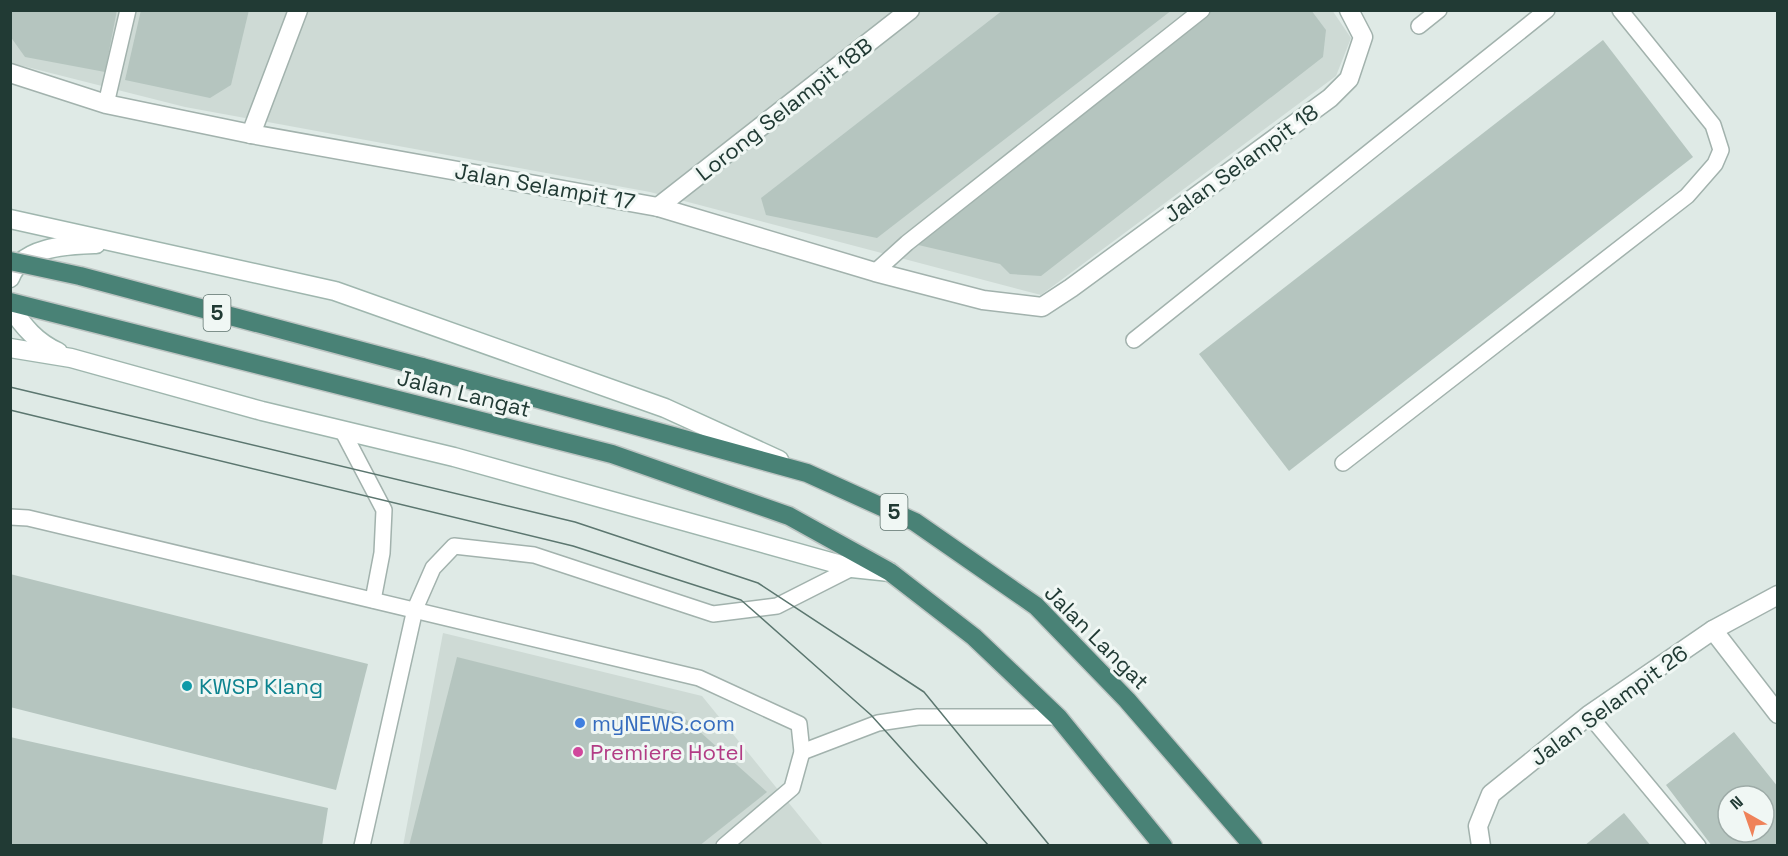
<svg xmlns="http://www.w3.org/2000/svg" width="1788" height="856" font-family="'Space Grotesk',sans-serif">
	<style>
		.built { fill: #cedad5 }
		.building { fill: #b5c5bf; fill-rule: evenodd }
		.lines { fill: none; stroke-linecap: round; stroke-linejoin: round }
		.service-casing { stroke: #a2b2ad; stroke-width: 18 }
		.minor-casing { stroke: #a2b2ad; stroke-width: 21 }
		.secondary-casing { stroke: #9fb6ae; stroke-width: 21 }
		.trunk-casing { stroke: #bcc4c2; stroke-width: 21 }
		.service { stroke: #fff; stroke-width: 15 }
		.minor { stroke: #fff; stroke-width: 18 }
		.secondary { stroke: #fff; stroke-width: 18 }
		.trunk { stroke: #498276; stroke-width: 18 }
		.tram { stroke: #5b766f; stroke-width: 1.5 }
		.trunk-bridge-casing { stroke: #bcc4c2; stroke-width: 21; stroke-linecap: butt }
		.trunk-bridge { stroke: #498276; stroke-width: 18 }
		.culture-dot { fill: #0f9aa8; stroke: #f0f7f4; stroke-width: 2 }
		.shop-dot { fill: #3f7fe0; stroke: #f0f7f4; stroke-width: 2 }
		.hotel-dot { fill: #d1479c; stroke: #f0f7f4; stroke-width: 2 }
		.labels { text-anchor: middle; stroke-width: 6; stroke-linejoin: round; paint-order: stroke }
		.shield { fill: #f0f7f4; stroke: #5f736e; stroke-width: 1.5 }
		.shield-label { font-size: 21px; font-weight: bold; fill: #213a34 }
		.street-label { font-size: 22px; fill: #213a34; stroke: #f0f7f4 }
		.culture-label { font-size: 22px; fill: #0d838f; stroke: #f0f7f4; text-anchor: start }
		.shop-label { font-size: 22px; fill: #366cbe; stroke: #f0f7f4; text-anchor: start }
		.hotel-label { font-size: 22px; fill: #b23c85; stroke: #f0f7f4; text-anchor: start }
	</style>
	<rect width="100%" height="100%" fill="#dfeae6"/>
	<g class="built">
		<path d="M1332,10L1351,38L1336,76L1041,295L650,192L185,107L11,63L10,11Z"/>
		<path d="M443,633L702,696L823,845L403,846Z"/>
	</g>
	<g class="building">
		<path d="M11,10H117L105,72L25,57L10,36Z"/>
		<path d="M141,10H249L231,85L210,98L125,80Z"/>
		<path d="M1003,10H1172L877,238L766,215L761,198Z"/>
		<path d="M1212,10H1311L1326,30L1323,57L1041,276L1010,274L1000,264L914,244Z"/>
		<path d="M1603,40L1693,157L1289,471L1199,354Z"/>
		<path d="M10,574L368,664L336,790L10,707Z"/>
		<path d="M457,657L679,713L767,792L699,846H409Z"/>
		<path d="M1734,732L1778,787V846H1712L1666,785ZM1728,796H1764V832H1728Z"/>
		<path d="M10,737L328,808L322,846H10Z"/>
		<path d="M1624,813L1651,846H1584Z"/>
	</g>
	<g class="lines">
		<defs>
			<g id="service">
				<path d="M1419,26L1439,10"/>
				<path d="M106,104L128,10"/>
				<path d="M875,272L907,243L1202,10"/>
				<path d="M1134,340L1547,10"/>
				<path d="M342,430L384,510L382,553L373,600"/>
				<path d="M1343,463L1687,196L1715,164L1721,150L1713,125L1620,10"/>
				<path d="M10,517L28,518L699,678L799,724L802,752L792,788L724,846"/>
				<path d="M1589,715L1698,846"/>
				<path d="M802,752L878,723L918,717H1058"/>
				<path d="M362,846L415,609L433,568L454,546L534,555L713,614L777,606L852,568"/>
			</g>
			<g id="minor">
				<path d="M10,73L106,104L251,134L658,207L875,272L983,300L1042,307L1071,288L1330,98L1349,79L1363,37L1349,10"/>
				<path d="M251,134L298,10"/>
				<path d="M658,207L910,10"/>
				<path d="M1713,630L1778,714"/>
				<path d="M1481,846L1478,826L1491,794L1589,715L1713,630L1778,595"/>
			</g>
			<g id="secondary">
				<path d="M10,219L335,291L665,408L779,460"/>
				<path d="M10,278C22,246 68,245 96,244"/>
				<path d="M10,307C24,327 36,342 58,352"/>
				<path d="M10,348L71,358L262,411L454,457L852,568L890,572"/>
			</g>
			<g id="trunk">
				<path d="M10,302L612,454L789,516L890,572L974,637L1058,717L1163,846"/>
				<path d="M422,367L807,473L915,522L1036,606L1127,700L1253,846"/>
			</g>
		</defs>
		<use href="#service" class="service-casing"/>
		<use href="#minor" class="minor-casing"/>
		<use href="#secondary" class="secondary-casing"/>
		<use href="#trunk" class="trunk-casing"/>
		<use href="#service" class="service"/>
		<use href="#minor" class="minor"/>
		<use href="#secondary" class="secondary"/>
		<use href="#trunk" class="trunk"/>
		<g class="tram">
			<path d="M10,387L575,522L758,583L924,692L1050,846"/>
			<path d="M10,410L573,546L741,600L871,715L989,846"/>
		</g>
		<defs>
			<path id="trunk-bridge" d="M10,261L80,276L422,367"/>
		</defs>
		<use href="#trunk-bridge" class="trunk-bridge-casing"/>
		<use href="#trunk-bridge" class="trunk-bridge"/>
	</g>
	<circle class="culture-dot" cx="187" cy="686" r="6"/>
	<circle class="shop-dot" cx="580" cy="723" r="6"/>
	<circle class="hotel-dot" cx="578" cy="752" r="6"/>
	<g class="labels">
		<g class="shield">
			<rect x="203.5" y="295" width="27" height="36" rx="4.5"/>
			<rect x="880.5" y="494" width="27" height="36" rx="4.5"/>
		</g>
		<g class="shield-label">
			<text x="217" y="320">5</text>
			<text x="894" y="519">5</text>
		</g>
		<g class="street-label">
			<text transform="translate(784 109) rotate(-38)" y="8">Lorong Selampit 18B</text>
			<text transform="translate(1241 163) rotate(-36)" y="8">Jalan Selampit 18</text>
			<text transform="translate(545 186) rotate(10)" y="8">Jalan Selampit 17</text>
			<text transform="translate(464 393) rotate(14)" y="8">Jalan Langat</text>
			<text transform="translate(1097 637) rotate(45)" y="8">Jalan Langat</text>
			<text transform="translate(1609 705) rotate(-36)" y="8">Jalan Selampit 26</text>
		</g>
		<g class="culture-label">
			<text x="199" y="694">KWSP Klang</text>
		</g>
		<g class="shop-label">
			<text x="592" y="731">myNEWS.com</text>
		</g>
		<g class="hotel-label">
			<text x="590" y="760">Premiere Hotel</text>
		</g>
	</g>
	<rect width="1788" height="856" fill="none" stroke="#213a34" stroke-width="24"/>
	<g transform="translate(1746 814) rotate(320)"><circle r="28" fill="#f0f7f4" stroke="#9daba7" stroke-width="1.5"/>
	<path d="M0-4.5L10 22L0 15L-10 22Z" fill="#ef8259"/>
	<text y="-9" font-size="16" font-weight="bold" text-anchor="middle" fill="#213a34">N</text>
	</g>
</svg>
